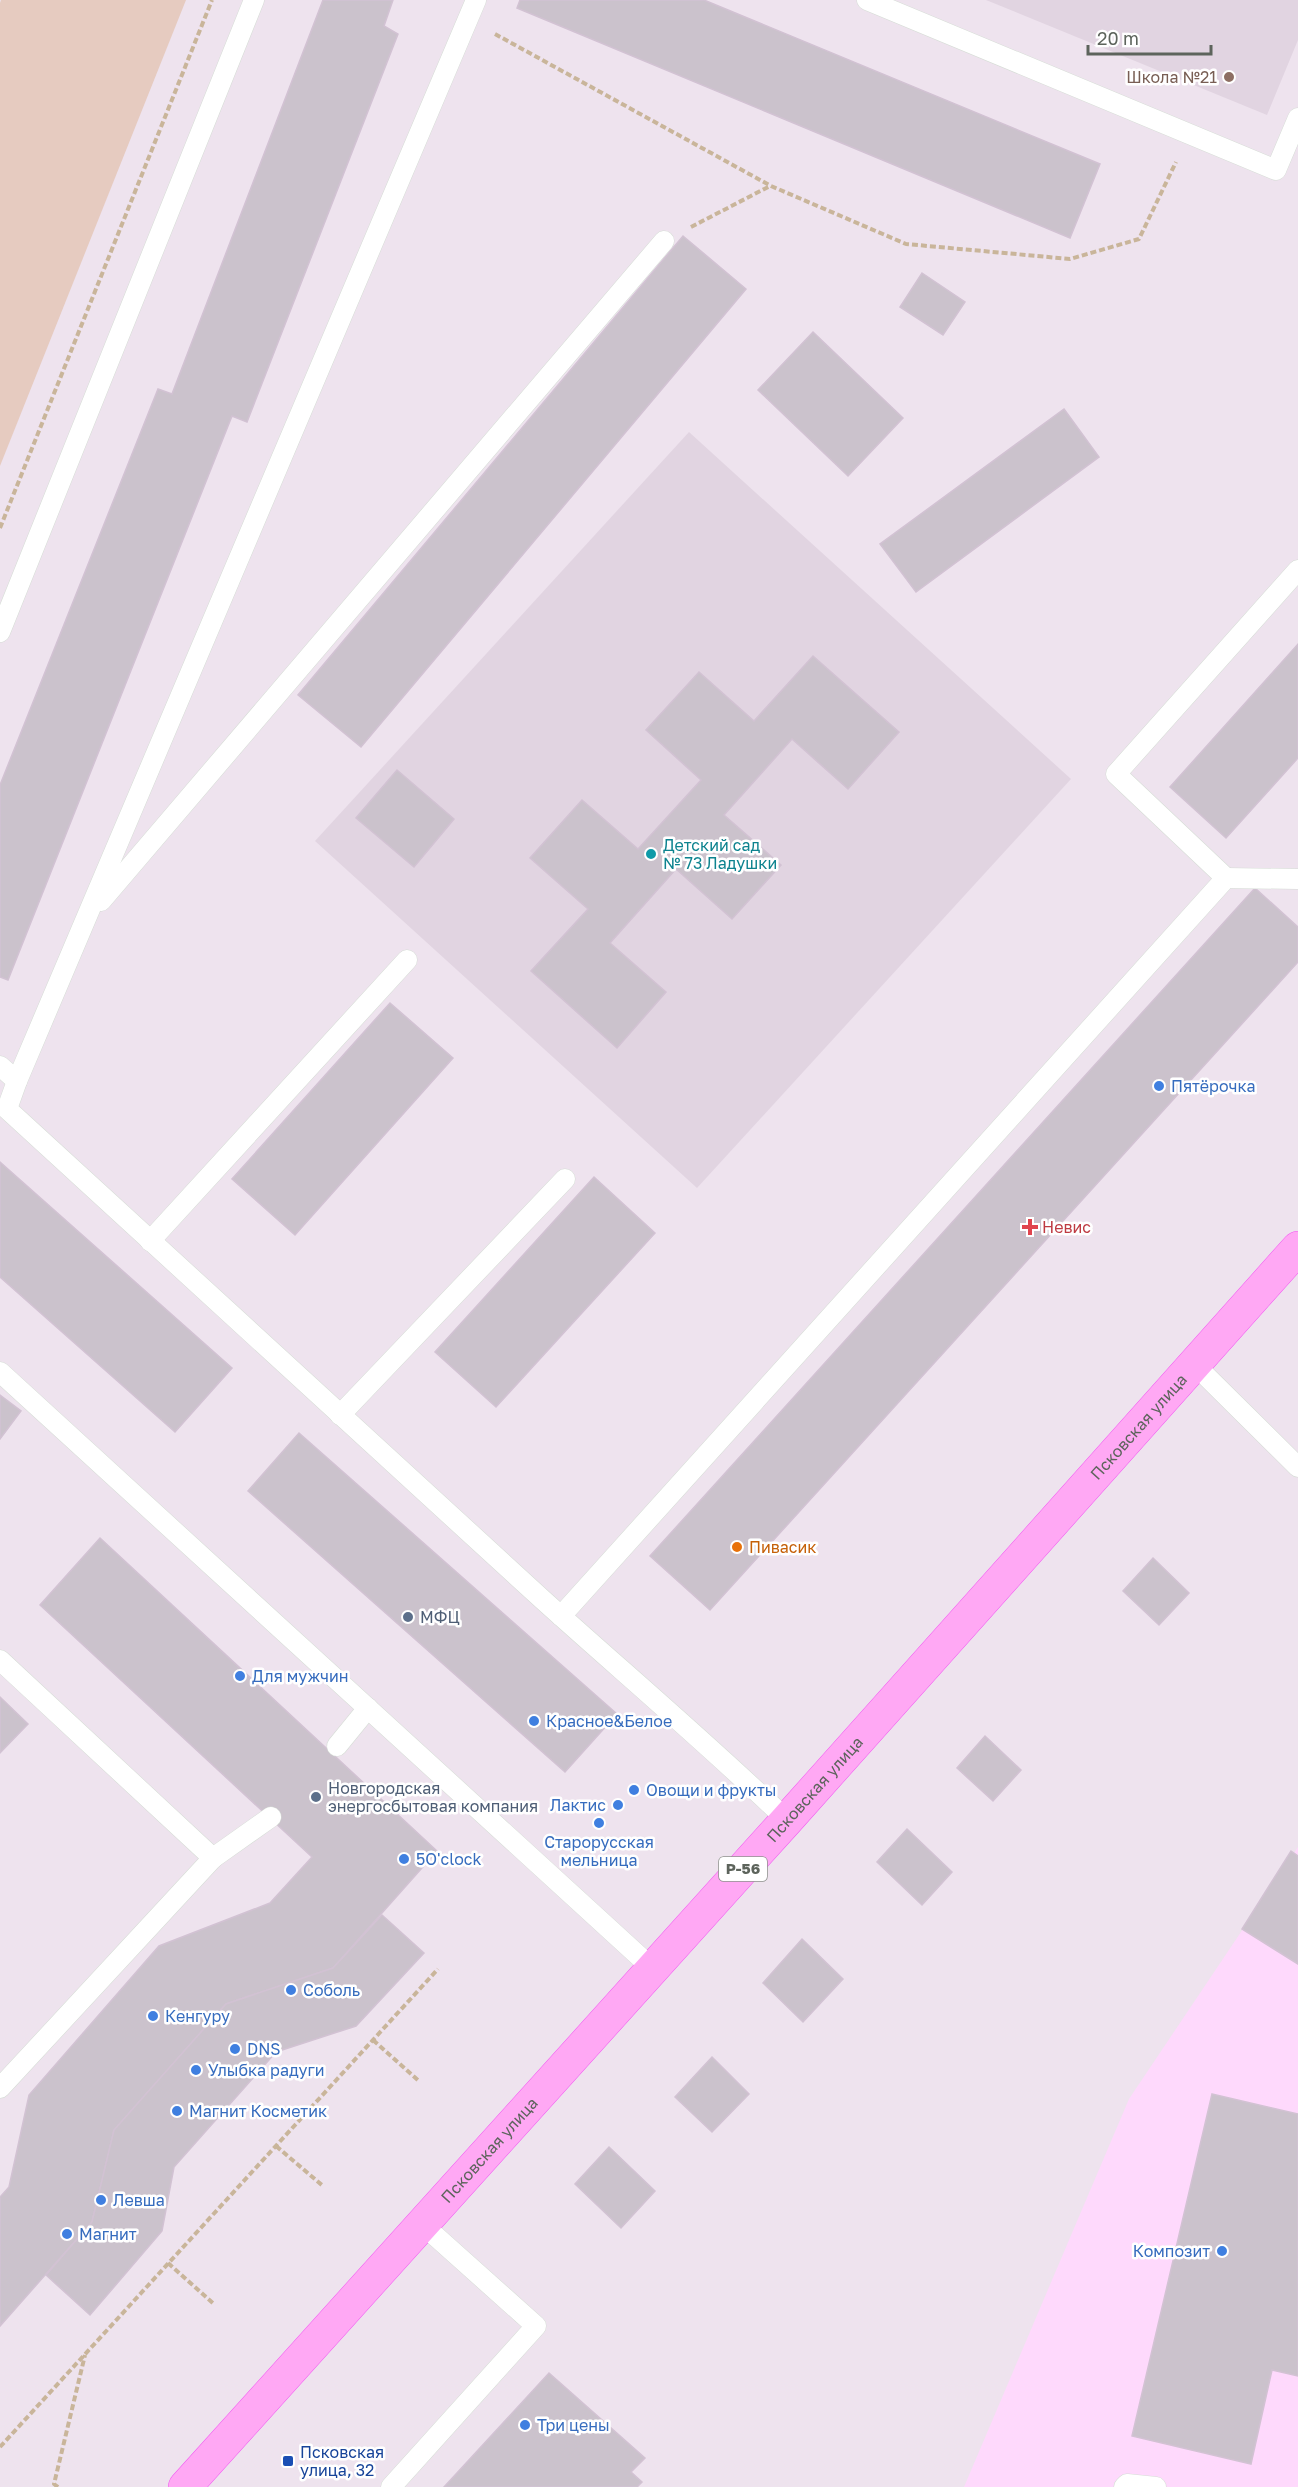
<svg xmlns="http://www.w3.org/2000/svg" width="1298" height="2487" font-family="'Golos Text',sans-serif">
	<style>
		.commercial { fill: #fed9fc }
		.education { fill: #e1d4e1 }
		.green { fill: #e6cbc0 }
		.building { fill: #cbc2cc; stroke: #d2c2d3; stroke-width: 1.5 }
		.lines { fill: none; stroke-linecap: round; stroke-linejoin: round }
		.lane-casing { stroke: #d6ddd6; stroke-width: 21 }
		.primary-casing { stroke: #f15af1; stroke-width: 34 }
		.path { stroke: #c9b59a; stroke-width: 4; stroke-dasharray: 6 3; stroke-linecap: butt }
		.lane { stroke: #fff; stroke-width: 20 }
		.primary { stroke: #ffa8f4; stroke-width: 33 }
		.education-dot { fill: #8d6e63; stroke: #fff; stroke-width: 2 }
		.culture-dot { fill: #0f9aa8; stroke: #fff; stroke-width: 2 }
		.shop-dot { fill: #3f7fe0; stroke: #fff; stroke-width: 2 }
		.health-dot { fill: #e0444e; stroke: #fff; stroke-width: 2 }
		.food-dot { fill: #e8710a; stroke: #fff; stroke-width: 2 }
		.service-dot { fill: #5c6f8a; stroke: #fff; stroke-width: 2 }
		.transit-dot { fill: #1a4fb4; stroke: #fff; stroke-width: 2 }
		.labels { text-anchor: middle; stroke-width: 5; stroke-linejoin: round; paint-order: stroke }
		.shield { fill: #fff; stroke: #8e928d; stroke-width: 1.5 }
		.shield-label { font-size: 15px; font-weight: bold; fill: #5d645c }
		.education-label { font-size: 16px; fill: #785e54; stroke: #fff; text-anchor: end }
		.culture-label { font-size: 16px; fill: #0d838f; stroke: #fff; text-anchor: start }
		.shop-label { font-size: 16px; fill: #366cbe; stroke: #fff; text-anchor: start }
		.health-label { font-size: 16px; fill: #be3a42; stroke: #fff; text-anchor: start }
		.street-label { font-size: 16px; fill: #5d645c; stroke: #fff }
		.food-label { font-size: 16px; fill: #c56008; stroke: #fff; text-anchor: start }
		.service-label { font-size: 16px; fill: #4e5e75; stroke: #fff; text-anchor: start }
		.transit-label { font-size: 16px; fill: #164399; stroke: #fff; text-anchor: start }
	</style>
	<rect width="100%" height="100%" fill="#eee3ee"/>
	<path class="commercial" d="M1298,1847V2487H964L1129,2099Z"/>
	<g class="education">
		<path d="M986,0H1298V40L1267,115Z"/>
		<path d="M689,432L1071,779L697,1188L315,841Z"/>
	</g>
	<path class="green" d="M1,0H186L0,466V3Z"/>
	<g class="building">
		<path d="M323,0H393L384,26L398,34L247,422L232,416L8,980L0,977V785L158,389L172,394Z"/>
		<path d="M520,0H704L1100,164L1070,238L517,8Z"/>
		<path d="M683,236L746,289L361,747L298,695Z"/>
		<path d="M922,273L965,302L943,335L900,307Z"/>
		<path d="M813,332L903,418L848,476L758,390Z"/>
		<path d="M1064,409L1099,457L916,592L880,544Z"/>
		<path d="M1298,644V758L1226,838L1170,787Z"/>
		<path d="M813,656L899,732L848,789L792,739L724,815L781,865L732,919L676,869L610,943L666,992L617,1048L531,971L588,909L530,858L582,800L638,849L701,780L646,730L699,672L754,721Z"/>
		<path d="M397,770L454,819L414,867L356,818Z"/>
		<path d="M1255,888L1298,927V962L710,1610L650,1556Z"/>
		<path d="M390,1003L453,1058L295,1235L232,1179Z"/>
		<path d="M0,1162L232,1368L175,1432L0,1277Z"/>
		<path d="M594,1177L655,1233L496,1407L435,1352Z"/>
		<path d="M0,1395L21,1411L0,1439Z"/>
		<path d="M299,1433L617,1714L565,1772L248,1491Z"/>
		<path d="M100,1538L437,1851L333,1968L226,2004L114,2130L92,2222L0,2326V2197L9,2187L29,2095L159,1946L270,1903L312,1857L40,1605Z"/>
		<path d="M1153,1558L1189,1593L1159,1625L1123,1591Z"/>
		<path d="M0,1697L28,1724L0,1753Z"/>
		<path d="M985,1736L1021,1770L993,1801L957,1768Z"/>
		<path d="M907,1829L952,1872L922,1905L877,1862Z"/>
		<path d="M1291,1851L1298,1856V1964L1242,1929Z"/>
		<path d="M382,1915L424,1953L356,2026L276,2052L174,2167L162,2231L90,2315L46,2275L92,2222L114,2130L226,2004L333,1968Z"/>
		<path d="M802,1939L843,1979L803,2022L763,1983Z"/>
		<path d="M712,2057L749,2094L712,2132L675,2097Z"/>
		<path d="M1212,2094L1298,2114V2376L1272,2370L1251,2464L1132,2436Z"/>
		<path d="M609,2147L655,2191L621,2228L575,2184Z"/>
		<path d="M549,2373L645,2458L631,2472L642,2482L637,2487H444Z"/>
	</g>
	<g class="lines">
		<defs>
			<g id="lane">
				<path d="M867,0L1276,170L1298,118"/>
				<path d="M0,632L254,0"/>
				<path d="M1226,878L1298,879"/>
				<path d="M101,901L664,241"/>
				<path d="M0,1066L17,1081L7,1109C185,1274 364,1437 543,1600C624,1673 708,1744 787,1820"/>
				<path d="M17,1081L476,0"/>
				<path d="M150,1241L407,960"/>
				<path d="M1194,1364L1298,1467"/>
				<path d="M0,1372L652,1968"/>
				<path d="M340,1415L565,1179"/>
				<path d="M561,1616L1226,878L1116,774L1298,570"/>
				<path d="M0,1660L213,1858L0,2088"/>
				<path d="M337,1746L368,1708"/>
				<path d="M213,1858L271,1817"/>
				<path d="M391,2487L536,2326L422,2224"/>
				<path d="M1124,2487L1127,2484L1156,2487"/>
			</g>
			<g id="primary">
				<path id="s1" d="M185,2487L787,1820L1298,1248"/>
			</g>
		</defs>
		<use href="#lane" class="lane-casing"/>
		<use href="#primary" class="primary-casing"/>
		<g class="path">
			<path d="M495,34L771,186L906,244L1070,259L1139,239L1176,162"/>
			<path d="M691,227L770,186"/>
			<path d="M0,528L212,0"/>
			<path d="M373,2040L419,2081"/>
			<path d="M276,2146L323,2186"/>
			<path d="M168,2263L214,2304"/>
			<path d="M0,2447L438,1969"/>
			<path d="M58,2487L54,2484L85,2355"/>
		</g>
		<use href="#lane" class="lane"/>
		<use href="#primary" class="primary"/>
	</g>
	<circle class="education-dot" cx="1229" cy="77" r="6"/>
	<circle class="culture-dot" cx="651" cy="854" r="6"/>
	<g class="shop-dot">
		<circle cx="1159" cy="1086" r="6"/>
		<circle cx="240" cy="1676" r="6"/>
		<circle cx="534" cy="1721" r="6"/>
		<circle cx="634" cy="1790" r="6"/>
		<circle cx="618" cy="1805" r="6"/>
		<circle cx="599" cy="1823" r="6"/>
		<circle cx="404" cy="1859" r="6"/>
		<circle cx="291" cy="1990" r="6"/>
		<circle cx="153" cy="2016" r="6"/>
		<circle cx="235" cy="2049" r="6"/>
		<circle cx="196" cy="2070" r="6"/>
		<circle cx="177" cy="2111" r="6"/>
		<circle cx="101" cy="2200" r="6"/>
		<circle cx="67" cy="2234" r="6"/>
		<circle cx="1222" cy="2251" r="6"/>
		<circle cx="525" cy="2425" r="6"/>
	</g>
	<path class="health-dot" d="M1027 1218h6v6h6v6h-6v6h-6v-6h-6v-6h6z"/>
	<circle class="food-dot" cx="737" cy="1547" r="6"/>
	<g class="service-dot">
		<circle cx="408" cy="1617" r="6"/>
		<circle cx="316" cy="1797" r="6"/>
	</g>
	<rect class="transit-dot" x="282" y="2455" width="12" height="12" rx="3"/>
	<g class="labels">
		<rect class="shield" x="719" y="1857" width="48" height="24" rx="4.5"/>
		<g class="shield-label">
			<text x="743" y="1874">Р-56</text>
		</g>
		<g class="education-label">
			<text x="1217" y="83">Школа №21</text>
		</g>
		<g class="culture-label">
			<text x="663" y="851">Детский сад<tspan x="663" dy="18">№ 73 Ладушки</tspan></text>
		</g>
		<g class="shop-label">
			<text x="1171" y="1092">Пятёрочка</text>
			<text x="252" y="1682">Для мужчин</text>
			<text x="546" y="1727">Красное&amp;Белое</text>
			<text x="646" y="1796">Овощи и фрукты</text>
			<text x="606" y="1811" text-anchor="end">Лактис</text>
			<text x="599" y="1848" text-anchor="middle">Старорусская<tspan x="599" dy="18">мельница</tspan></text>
			<text x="416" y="1865">5O'clock</text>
			<text x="303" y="1996">Соболь</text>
			<text x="165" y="2022">Кенгуру</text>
			<text x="247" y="2055">DNS</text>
			<text x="208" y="2076">Улыбка радуги</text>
			<text x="189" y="2117">Магнит Косметик</text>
			<text x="113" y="2206">Левша</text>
			<text x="79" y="2240">Магнит</text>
			<text x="1210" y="2257" text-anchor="end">Композит</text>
			<text x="537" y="2431">Три цены</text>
		</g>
		<g class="health-label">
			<text x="1042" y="1233">Невис</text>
		</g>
		<g class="street-label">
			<text dy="6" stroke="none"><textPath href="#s1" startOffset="1426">Псковская улица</textPath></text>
			<text dy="6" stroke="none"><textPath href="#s1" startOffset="940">Псковская улица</textPath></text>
			<text dy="6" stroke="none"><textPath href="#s1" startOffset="454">Псковская улица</textPath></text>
		</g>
		<g class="food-label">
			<text x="749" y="1553">Пивасик</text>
		</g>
		<g class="service-label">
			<text x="420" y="1623">МФЦ</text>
			<text x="328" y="1794">Новгородская<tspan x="328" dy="18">энергосбытовая компания</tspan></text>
		</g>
		<g class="transit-label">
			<text x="300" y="2458">Псковская<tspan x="300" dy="18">улица, 32</tspan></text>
		</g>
	</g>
	<path d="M1088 45v9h123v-9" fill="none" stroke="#5d645c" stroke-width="3"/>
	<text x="1097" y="45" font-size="18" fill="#5d645c" stroke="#ffffff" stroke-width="4.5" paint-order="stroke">20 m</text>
</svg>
